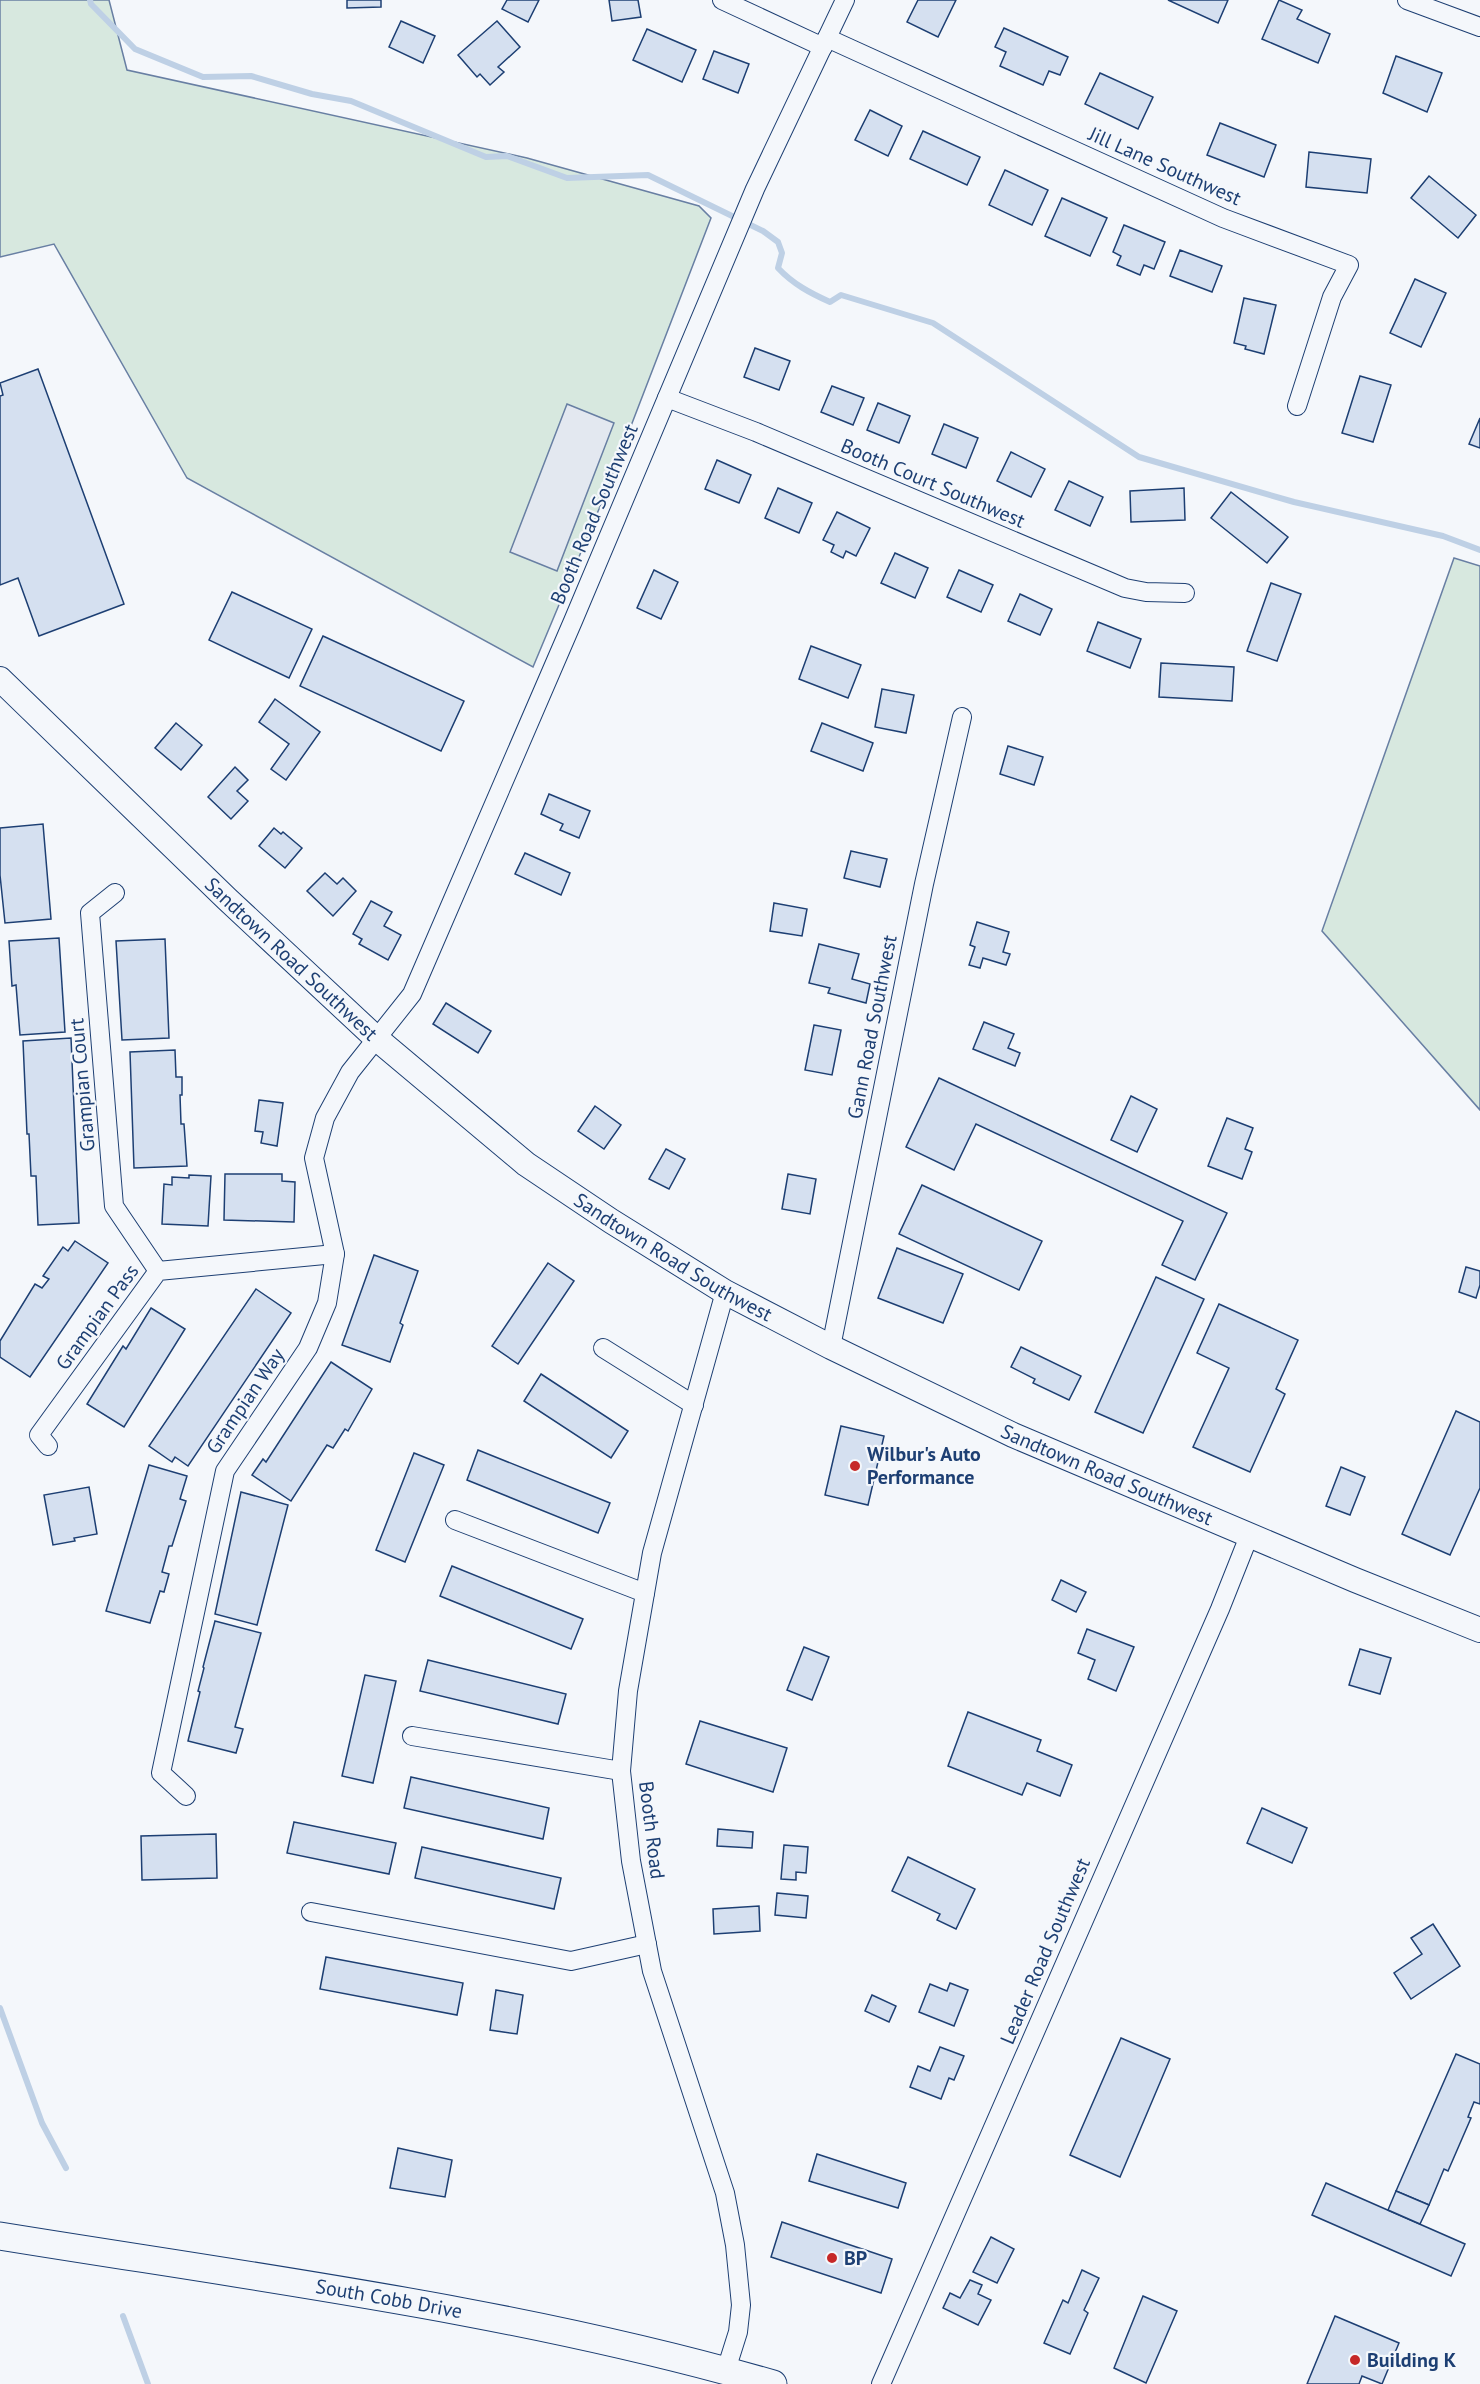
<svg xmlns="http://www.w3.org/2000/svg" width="1480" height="2384" font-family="'PT Sans',sans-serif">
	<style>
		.green { fill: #d7e8df; stroke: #687fa3; stroke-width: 1.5 }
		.parking { fill: #e3e8f0; stroke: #687fa3; stroke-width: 1.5 }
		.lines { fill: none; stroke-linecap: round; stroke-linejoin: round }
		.stream { stroke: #bed0e5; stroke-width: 6 }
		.building { fill: #d5e0f0; stroke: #1d3f73; stroke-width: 1.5 }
		.street-casing { stroke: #1d3f73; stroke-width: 20 }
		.secondary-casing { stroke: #1d3f73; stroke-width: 26 }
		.primary-casing { stroke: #1d3f73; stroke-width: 29 }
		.street { stroke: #f4f7fb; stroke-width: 18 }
		.secondary { stroke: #f4f7fb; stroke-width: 24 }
		.primary { stroke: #f4f7fb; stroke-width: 27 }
		.poi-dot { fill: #c62828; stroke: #f4f7fb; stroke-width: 2 }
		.labels { text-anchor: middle; stroke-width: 4.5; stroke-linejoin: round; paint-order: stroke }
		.street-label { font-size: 20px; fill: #1d3f73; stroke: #f4f7fb }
		.poi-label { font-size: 20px; font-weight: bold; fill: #1d3f73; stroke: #f4f7fb; text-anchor: start }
	</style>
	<rect width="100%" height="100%" fill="#f4f7fb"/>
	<g class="green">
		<path d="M0,0H109L127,70L527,158L699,206L711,218L599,509L533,667L187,478L54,244L0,257Z"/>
		<path d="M1454,558L1480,566V1110L1322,931Z"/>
	</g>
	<path class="parking" d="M567,404L614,423L557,571L510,552Z"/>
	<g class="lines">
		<g class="stream">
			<path d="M90,0L91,4L135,49L203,77L251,76L312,94L351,101L486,157L507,156L567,178L648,175L763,231L778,242L782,253L778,268C793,284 810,293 830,302L841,295L933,323L1139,457L1294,502L1443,536L1480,550"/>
			<path d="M0,2008L42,2123L66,2168"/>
			<path d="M123,2316L148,2384"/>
		</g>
	</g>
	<g class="building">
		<path d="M347,0H381V7L347,8Z"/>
		<path d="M507,0H539L528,22L502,9Z"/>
		<path d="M609,0H638L641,17L612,21Z"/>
		<path d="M918,0H956L938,37L907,22Z"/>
		<path d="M1168,0H1228L1218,23Z"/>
		<path d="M1279,0L1302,10L1297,19L1330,34L1318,63L1262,39Z"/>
		<path d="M401,21L435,36L423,63L389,47Z"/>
		<path d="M497,21L520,47L498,67L504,72L490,85L480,74L477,77L458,55Z"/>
		<path d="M1004,28L1068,57L1060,75L1049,71L1043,85L1000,66L1006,52L995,47Z"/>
		<path d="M647,29L696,50L682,82L633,60Z"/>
		<path d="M714,51L749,64L738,93L703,79Z"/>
		<path d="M1396,56L1442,73L1427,112L1383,93Z"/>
		<path d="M1100,73L1153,97L1138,129L1085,104Z"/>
		<path d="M870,110L902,126L888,156L855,140Z"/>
		<path d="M1220,123L1276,145L1264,177L1207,155Z"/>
		<path d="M923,131L980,157L967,185L910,159Z"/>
		<path d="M1309,152L1371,159L1367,193L1306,187Z"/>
		<path d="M1005,170L1048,190L1032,225L989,205Z"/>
		<path d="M1429,176L1476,215L1458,238L1411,198Z"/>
		<path d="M1062,198L1107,218L1090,256L1045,236Z"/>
		<path d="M1124,225L1165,242L1154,269L1144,265L1140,275L1117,265L1121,256L1113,252Z"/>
		<path d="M1180,250L1222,266L1212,292L1170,276Z"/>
		<path d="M1415,279L1446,293L1421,347L1390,333Z"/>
		<path d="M1244,298L1276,305L1264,354L1245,349L1246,346L1234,343Z"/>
		<path d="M755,348L790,361L779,390L744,377Z"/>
		<path d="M38,369L124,604L39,636L18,578L0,585V396L3,395L0,383Z"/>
		<path d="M1360,376L1391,385L1373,442L1342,433Z"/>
		<path d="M832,386L864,398L853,425L821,412Z"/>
		<path d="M878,403L910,416L899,443L867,430Z"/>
		<path d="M1480,418V448L1469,444Z"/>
		<path d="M944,424L978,438L966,468L932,454Z"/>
		<path d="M1011,452L1045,469L1031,497L997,481Z"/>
		<path d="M717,460L751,475L739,503L705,489Z"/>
		<path d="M1069,481L1103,497L1090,526L1055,510Z"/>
		<path d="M778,488L812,503L799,533L765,518Z"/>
		<path d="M1184,488L1185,520L1131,522L1130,491Z"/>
		<path d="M1231,492L1288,537L1267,563L1211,518Z"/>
		<path d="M837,512L870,528L856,556L846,551L843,558L831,552L834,545L823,540Z"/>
		<path d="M895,553L928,568L915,598L881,583Z"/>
		<path d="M654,570L678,582L661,619L637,608Z"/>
		<path d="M959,570L993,585L981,612L947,597Z"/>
		<path d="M1271,583L1301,594L1277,661L1247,651Z"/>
		<path d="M232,592L312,629L289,678L209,640Z"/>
		<path d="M1020,594L1052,609L1040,635L1008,621Z"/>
		<path d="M1098,622L1141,639L1130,668L1087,651Z"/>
		<path d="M323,636L464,701L441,751L300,686Z"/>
		<path d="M811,646L861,665L848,698L799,679Z"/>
		<path d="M1161,663L1234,667L1232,701L1159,697Z"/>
		<path d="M882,689L914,695L906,733L875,727Z"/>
		<path d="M275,699L320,732L286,780L271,769L289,744L259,722Z"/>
		<path d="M176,723L202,745L181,770L155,748Z"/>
		<path d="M822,723L873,743L863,771L811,751Z"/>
		<path d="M1008,746L1043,757L1034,785L1000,774Z"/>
		<path d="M235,767L248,780L237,791L248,801L231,819L208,797Z"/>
		<path d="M549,794L590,811L579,838L560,830L563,824L541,814Z"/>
		<path d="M43,824L51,919L5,923L0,875V828Z"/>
		<path d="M274,828L281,834L283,832L302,848L285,868L259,846Z"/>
		<path d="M851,851L887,859L880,887L844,878Z"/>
		<path d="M525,853L570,873L561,895L515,874Z"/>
		<path d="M325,873L337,884L343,878L356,891L333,916L307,891Z"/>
		<path d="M371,901L392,912L384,926L401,935L388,960L359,944L362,939L353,934Z"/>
		<path d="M774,903L807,909L802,936L770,931Z"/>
		<path d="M977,922L1009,932L1003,952L1010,954L1006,965L983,958L980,968L969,965L975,947L970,945Z"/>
		<path d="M59,938L65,1032L20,1035L16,985L12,986L9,941Z"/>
		<path d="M165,939L169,1038L122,1040L116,941Z"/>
		<path d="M819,944L859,954L852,979L870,984L866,1003L828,993L830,988L809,983Z"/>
		<path d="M446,1003L491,1031L478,1053L433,1024Z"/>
		<path d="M984,1022L1014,1034L1008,1048L1020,1053L1015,1066L973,1049Z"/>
		<path d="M814,1025L841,1030L832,1075L805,1070Z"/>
		<path d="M71,1038L79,1223L38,1225L36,1176H31L29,1134H27L23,1041Z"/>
		<path d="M175,1050L176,1077H182V1095H180L181,1124H184L187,1166L134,1168L130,1052Z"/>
		<path d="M939,1078L1227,1213L1195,1280L1162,1265L1183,1221L976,1124L954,1170L906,1147Z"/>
		<path d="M1131,1096L1157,1109L1137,1152L1111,1140Z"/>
		<path d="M259,1100L283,1103L277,1146L261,1143L263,1132L255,1131Z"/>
		<path d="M595,1106L621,1125L604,1149L578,1131Z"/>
		<path d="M1227,1118L1253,1128L1245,1149L1252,1152L1242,1179L1208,1166Z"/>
		<path d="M666,1149L685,1159L669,1189L649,1179Z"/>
		<path d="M225,1174H282V1181L295,1182L294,1222L224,1220Z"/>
		<path d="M788,1174L816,1179L810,1214L782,1209Z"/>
		<path d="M189,1175L211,1176L208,1226L162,1224L164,1184L172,1185V1177L189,1178Z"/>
		<path d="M922,1185L1042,1241L1019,1290L899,1234Z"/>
		<path d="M75,1241L108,1263L30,1377L0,1357V1341L35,1284L42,1288L49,1279L43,1276L63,1247L68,1251Z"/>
		<path d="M897,1248L963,1274L943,1323L878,1298Z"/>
		<path d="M374,1255L418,1271L400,1323L403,1325L390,1362L342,1345Z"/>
		<path d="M548,1263L574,1281L518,1364L492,1346Z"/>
		<path d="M1466,1267L1480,1271V1285L1476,1298L1459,1292Z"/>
		<path d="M1156,1277L1204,1299L1143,1433L1095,1412Z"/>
		<path d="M256,1289L291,1313L188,1466L175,1457L172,1462L149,1446Z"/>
		<path d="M1219,1304L1298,1340L1276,1389L1285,1394L1250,1472L1193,1447L1229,1368L1197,1353Z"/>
		<path d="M151,1308L185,1329L124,1427L87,1404L123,1346L126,1349Z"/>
		<path d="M1021,1347L1081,1376L1069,1400L1033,1383L1035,1379L1011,1367Z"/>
		<path d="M331,1362L372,1389L348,1431L345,1429L333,1448L327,1445L291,1501L252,1475L263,1459L266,1462Z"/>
		<path d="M541,1374L628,1431L611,1458L524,1401Z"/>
		<path d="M1456,1411L1480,1422V1488L1450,1555L1402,1534Z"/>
		<path d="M841,1426L884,1436L868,1505L825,1495Z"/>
		<path d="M478,1450L610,1503L598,1533L467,1480Z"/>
		<path d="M414,1453L444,1465L405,1562L376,1550Z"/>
		<path d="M149,1465L187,1476L180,1499L186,1501L172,1546H169L162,1572L169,1574L164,1592L160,1591L150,1623L106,1611Z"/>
		<path d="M1341,1467L1365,1477L1350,1515L1326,1506Z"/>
		<path d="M89,1487L97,1534L74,1538L75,1541L53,1545L44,1495Z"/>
		<path d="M241,1492L288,1505L257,1625L215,1614Z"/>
		<path d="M452,1566L583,1619L571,1649L440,1596Z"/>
		<path d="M1061,1580L1086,1592L1076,1612L1052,1600Z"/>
		<path d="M215,1621L261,1633L235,1727L243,1729L236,1753L188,1741L200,1692L198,1691L204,1668L203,1667Z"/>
		<path d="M1087,1629L1134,1647L1116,1691L1088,1679L1095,1660L1078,1653Z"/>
		<path d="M804,1647L829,1657L812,1700L787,1690Z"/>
		<path d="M1360,1649L1391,1658L1380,1694L1349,1685Z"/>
		<path d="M428,1660L566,1694L558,1724L420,1691Z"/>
		<path d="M365,1675L396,1681L373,1783L342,1776Z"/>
		<path d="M968,1712L1041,1740L1037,1751L1072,1765L1060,1796L1027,1783L1022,1795L948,1766Z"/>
		<path d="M700,1721L787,1748L773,1792L686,1764Z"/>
		<path d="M411,1777L549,1808L543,1839L404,1808Z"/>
		<path d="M1262,1808L1307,1828L1292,1863L1247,1843Z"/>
		<path d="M294,1822L396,1843L389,1874L287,1853Z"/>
		<path d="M718,1829L753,1832L752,1848L717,1846Z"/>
		<path d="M216,1834L217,1878L142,1880L141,1836Z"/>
		<path d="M784,1845L808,1847L806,1873L796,1872V1880L781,1879Z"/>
		<path d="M422,1847L561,1878L554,1909L415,1878Z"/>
		<path d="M908,1857L975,1889L956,1929L937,1920L940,1914L892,1891Z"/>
		<path d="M777,1893L808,1896L806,1918L775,1915Z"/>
		<path d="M759,1906L760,1931L714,1934L713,1909Z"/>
		<path d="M1433,1924L1460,1966L1411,1999L1394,1973L1422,1954L1411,1938Z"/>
		<path d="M326,1957L463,1983L457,2015L320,1989Z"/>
		<path d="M950,1983L968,1990L954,2026L919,2012L930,1984L947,1991Z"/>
		<path d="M496,1990L523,1995L517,2034L490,2030Z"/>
		<path d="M872,1995L896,2006L889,2022L865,2011Z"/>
		<path d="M1121,2038L1170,2059L1120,2177L1070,2155Z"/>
		<path d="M940,2047L964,2056L954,2080L949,2078L941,2099L910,2087L918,2066L930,2071Z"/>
		<path d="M1456,2054L1480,2064V2104L1474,2102L1468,2117L1471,2118L1448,2171L1444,2169L1429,2205L1396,2191Z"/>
		<path d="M398,2148L452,2160L445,2197L390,2188Z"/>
		<path d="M817,2154L906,2183L898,2208L809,2181Z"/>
		<path d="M1326,2183L1465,2244L1451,2276L1312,2215Z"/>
		<path d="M1396,2191L1429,2205L1420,2224L1388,2210Z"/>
		<path d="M782,2222L892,2259L881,2293L771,2257Z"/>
		<path d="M991,2237L1014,2249L997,2283L973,2272Z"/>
		<path d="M1082,2270L1099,2278L1084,2310L1088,2313L1070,2354L1044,2343L1063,2300L1068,2303Z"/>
		<path d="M970,2280L982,2285L978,2294L991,2300L978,2325L943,2308L950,2293L960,2298Z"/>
		<path d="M1143,2296L1177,2311L1146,2383L1114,2368Z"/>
		<path d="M1335,2316L1399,2343L1382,2384L1362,2376L1359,2384H1307Z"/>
	</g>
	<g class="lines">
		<defs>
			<g id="street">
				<path d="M722,0L823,47"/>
				<path d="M1407,0L1480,27"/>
				<path d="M827,38L1223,218L1349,265L1332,297L1297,406"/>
				<path d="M667,398L756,432L1125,588L1146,592L1185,593"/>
				<path d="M115,893L90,913L114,1206L158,1271"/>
				<path d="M725,1292L652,1553L628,1691L621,1771L631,1861L652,1971L725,2193L735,2245L741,2305L738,2332L726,2370"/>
				<path d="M831,1347L924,884L962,717"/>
				<path d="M603,1348L694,1405"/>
				<path d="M48,1446L39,1435L158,1271L335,1254"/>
				<path d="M455,1520L645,1593"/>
				<path d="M412,1736L621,1771"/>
				<path d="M186,1796L161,1773L225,1471L308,1348L327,1303L335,1254L314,1158L325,1118L350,1072L412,994L573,621L755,189L845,0"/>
				<path d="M311,1912L571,1961L647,1944"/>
				<path d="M881,2384L1220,1609L1249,1536"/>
			</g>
			<g id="secondary">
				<path id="s1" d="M0,679L227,899L377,1039L526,1164L611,1221L725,1292L831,1347L1013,1435L1355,1580L1480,1630"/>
			</g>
			<g id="primary">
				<path id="s2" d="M0,2236C259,2278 521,2311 773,2384"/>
			</g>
		</defs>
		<use href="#street" class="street-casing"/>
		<use href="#secondary" class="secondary-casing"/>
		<use href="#primary" class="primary-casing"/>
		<use href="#street" class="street"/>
		<use href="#secondary" class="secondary"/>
		<use href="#primary" class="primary"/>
	</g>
	<g class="poi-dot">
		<circle cx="855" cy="1466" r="6"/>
		<circle cx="832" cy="2258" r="6"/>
		<circle cx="1355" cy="2360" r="6"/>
	</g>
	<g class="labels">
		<g class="street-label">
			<text transform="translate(1165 166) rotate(24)" y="7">Jill Lane Southwest</text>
			<text transform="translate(933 483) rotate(23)" y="7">Booth Court Southwest</text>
			<text transform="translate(594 514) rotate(-67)" y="7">Booth Road Southwest</text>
			<text dy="7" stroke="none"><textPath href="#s1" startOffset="404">Sandtown Road Southwest</textPath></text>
			<text transform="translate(872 1027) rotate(-79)" y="7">Gann Road Southwest</text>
			<text transform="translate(82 1085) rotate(-95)" y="7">Grampian Court</text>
			<text dy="7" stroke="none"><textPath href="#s1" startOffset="890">Sandtown Road Southwest</textPath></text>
			<text transform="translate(97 1317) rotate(-54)" y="7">Grampian Pass</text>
			<text transform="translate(245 1401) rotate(-56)" y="7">Grampian Way</text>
			<text dy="7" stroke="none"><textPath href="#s1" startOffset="1376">Sandtown Road Southwest</textPath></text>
			<text transform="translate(652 1830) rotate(83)" y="7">Booth Road</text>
			<text transform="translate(1045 1951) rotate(-67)" y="7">Leader Road Southwest</text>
			<text dy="7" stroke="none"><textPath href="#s2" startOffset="394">South Cobb Drive</textPath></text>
		</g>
		<g class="poi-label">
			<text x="867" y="1461">Wilbur's Auto<tspan x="867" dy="23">Performance</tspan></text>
			<text x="844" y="2265">BP</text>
			<text x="1367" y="2367">Building K</text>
		</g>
	</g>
</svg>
